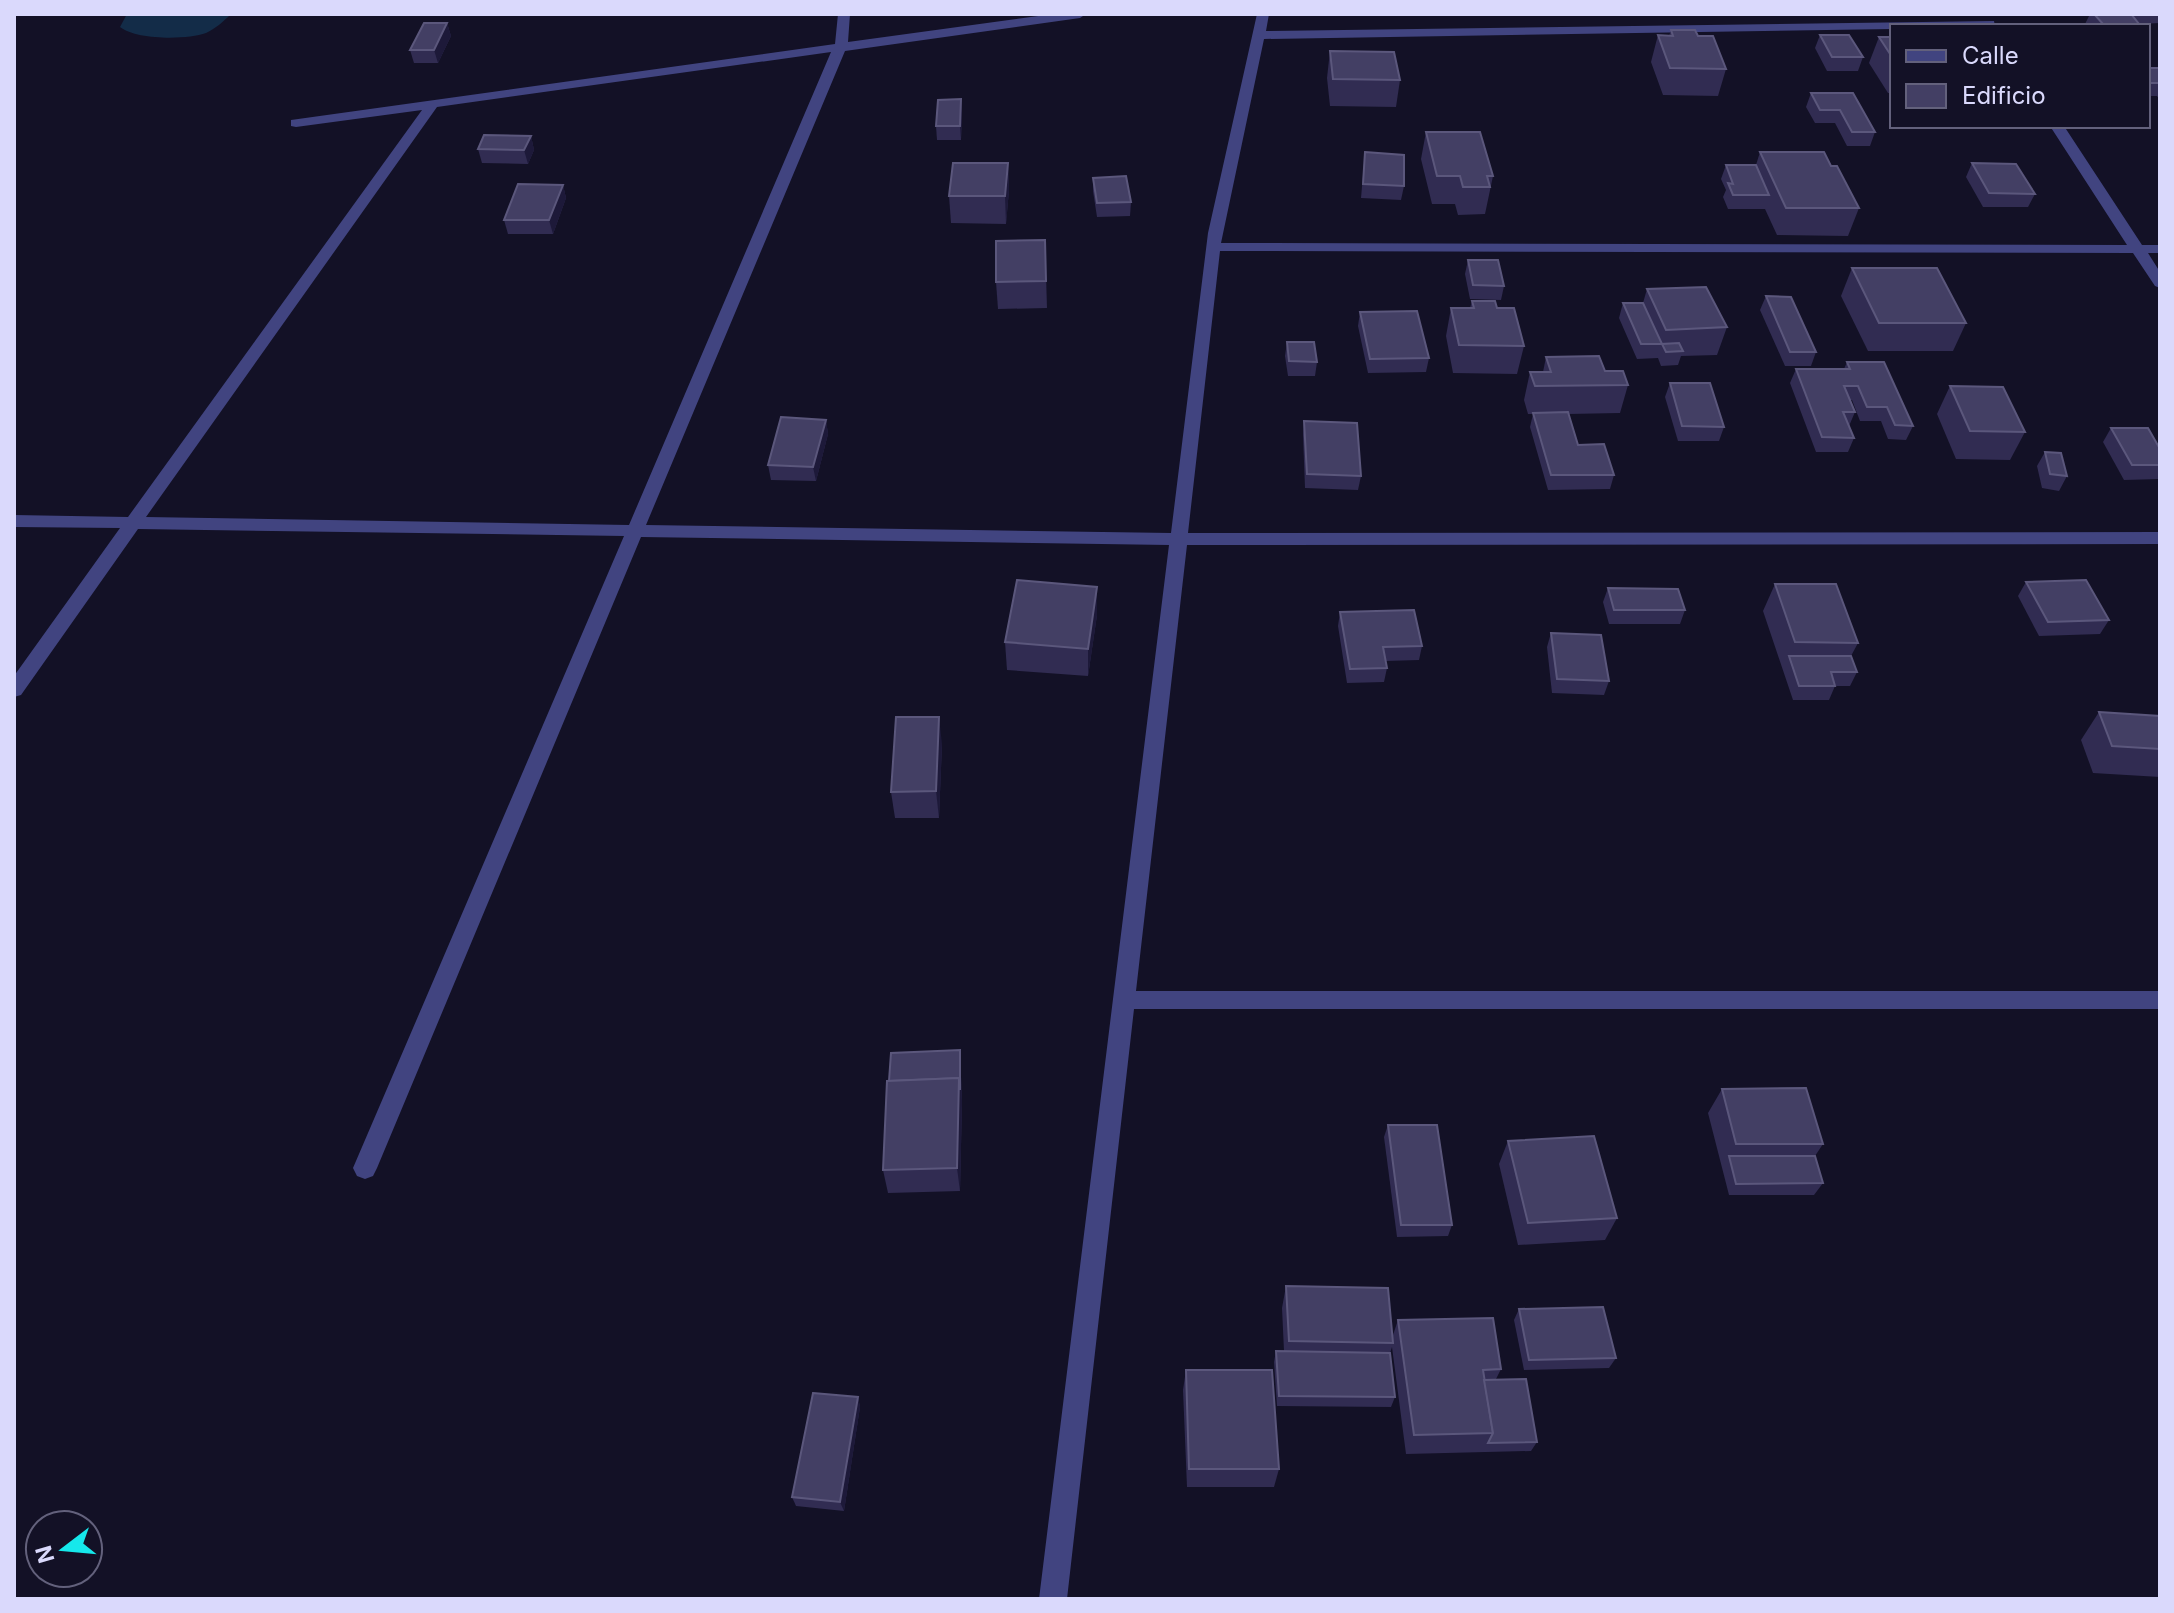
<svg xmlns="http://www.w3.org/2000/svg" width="2174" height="1613" font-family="Inter,sans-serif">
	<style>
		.water { fill: #132c48 }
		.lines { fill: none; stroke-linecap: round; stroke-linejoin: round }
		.minor { fill: #414480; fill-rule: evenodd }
		.wall { fill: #312c52 }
		.shaded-wall { fill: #1d1939 }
		.building { fill: #433f64; stroke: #5b577c; stroke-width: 2 }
	</style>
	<rect width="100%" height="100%" fill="#131126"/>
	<path class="water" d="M127,14H231C224,21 215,29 206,33C187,40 136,40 120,27Z"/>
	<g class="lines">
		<path class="minor" d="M838,14H850L848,42L1053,14H1086L1080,18L845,51L646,525L1171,533L1208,233L1257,14H1269L1266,31L1994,21L1995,26H1892V29L1264,39L1221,243L2127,245L2050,126H2064L2142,245H2160V253H2148L2160,272V288L2155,286L2133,253L1220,251L1188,533L2160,532V544L1187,545L1136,991H2160V1009H1134L1067,1599H1039L1169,545L641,537L377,1168L373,1176L365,1179L357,1176L353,1168L624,536L138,529L21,695L14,697V676L120,528L14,527V515L128,517L422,110L296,127L291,126V120L835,44ZM831,52L629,525L146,517L437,107Z"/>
	</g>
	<g class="wall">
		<path d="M2090,14H2160V23L2139,24L2138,26H2087L2085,24Z"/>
		<path d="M447,23L451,36L438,63H414L410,50Z"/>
		<path d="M1671,30L1698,36L1726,69L1718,96L1663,95L1651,62L1658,35L1669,36Z"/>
		<path d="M1820,35L1863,57L1858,71H1827L1815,48Z"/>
		<path d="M1879,37H1892V93H1888L1869,63Z"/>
		<path d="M1330,51L1400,80L1396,107L1330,106L1327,78Z"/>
		<path d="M2148,68H2160V100L2157,96H2148Z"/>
		<path d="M1811,93H1853L1875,132L1870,146H1847L1835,123H1815L1806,107Z"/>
		<path d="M961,99L962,113L961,140H937L936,126Z"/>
		<path d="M1426,132L1493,176L1485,214L1458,215L1455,204H1432L1421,159Z"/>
		<path d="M531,136L534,150L528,164L482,163L478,149Z"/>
		<path d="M1365,152L1404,186L1401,200L1361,198Z"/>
		<path d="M1760,152L1831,166L1859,208L1848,236L1777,235L1765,209H1728L1723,197L1726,190L1721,179L1726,165H1756Z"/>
		<path d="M1008,163L1009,190L1006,224L951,223L949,196Z"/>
		<path d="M1972,163L2035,194L2028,207H1983L1966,177Z"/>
		<path d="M1093,178L1131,202L1130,216L1097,217L1093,191Z"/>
		<path d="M563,185L566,198L553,234H508L504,220Z"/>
		<path d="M1045,240L1047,308L998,309L996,282Z"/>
		<path d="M1468,260L1504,286L1501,300L1470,299L1465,274Z"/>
		<path d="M1852,268L1966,323L1953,351H1868L1841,296Z"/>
		<path d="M1647,289L1727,327L1717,355L1681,356L1678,365L1661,366L1658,358L1637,359L1619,318L1623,303H1643Z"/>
		<path d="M1766,296L1816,352L1811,366H1785L1760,310Z"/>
		<path d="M1472,301L1497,308L1524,346L1517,374L1453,373L1446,336L1451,308H1470Z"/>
		<path d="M1360,312L1429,358L1426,372L1368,373L1358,326Z"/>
		<path d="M1287,342L1317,362L1315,376H1288L1285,356Z"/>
		<path d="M1546,357L1605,371L1628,385L1620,413L1568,414L1578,445L1614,475L1610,489L1548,490L1530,427L1533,414H1528L1524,400L1530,372H1543Z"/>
		<path d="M1847,362L1913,426L1906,440L1888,439L1881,421H1860L1852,400H1850L1855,412L1849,426L1854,438L1848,452H1816L1790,383L1796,369H1844Z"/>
		<path d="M1670,383L1724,427L1719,441H1678L1665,397Z"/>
		<path d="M1950,386L2025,432L2010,460L1956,459L1937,414Z"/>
		<path d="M826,420L828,434L816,481L771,480L768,465Z"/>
		<path d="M1304,421L1361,476L1358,490L1305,488L1303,435Z"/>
		<path d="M2111,428L2160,449V479L2124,480L2103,442Z"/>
		<path d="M2045,452L2067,476L2059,491L2042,488L2037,466Z"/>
		<path d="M2026,582L2109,620L2100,634L2039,636L2018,596Z"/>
		<path d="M1775,584L1858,643L1851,656L1857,672L1850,686H1835L1829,700H1793L1763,611Z"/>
		<path d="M1097,587V615L1088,676L1007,670L1005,642Z"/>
		<path d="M1608,588L1685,610L1680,624H1609L1603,602Z"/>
		<path d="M1340,612L1422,646L1419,660L1385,661L1387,668L1384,682L1347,683L1338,626Z"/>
		<path d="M1551,633L1609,681L1604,695L1552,693L1547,647Z"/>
		<path d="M2099,712L2160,716V777L2093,773L2081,740Z"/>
		<path d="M942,744L939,818H895L891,792Z"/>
		<path d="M960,1050L962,1102L960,1191L888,1193L883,1170L889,1081Z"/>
		<path d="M1722,1089L1823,1144L1815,1156L1823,1183L1814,1195H1729L1708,1113Z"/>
		<path d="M1388,1125L1452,1225L1448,1236L1397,1237L1384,1137Z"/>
		<path d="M1508,1141L1617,1218L1605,1240L1518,1245L1499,1164Z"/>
		<path d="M1286,1286L1393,1335L1398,1320L1501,1369L1496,1379L1537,1442L1531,1451L1406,1454L1392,1347L1390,1353L1395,1397L1391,1407L1277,1406L1274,1362L1276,1351H1284L1282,1308Z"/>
		<path d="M1519,1309L1616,1358L1609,1368L1524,1370L1514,1320Z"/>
		<path d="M1186,1370L1279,1469L1274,1487H1187L1183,1390Z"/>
		<path d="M858,1397L860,1407L844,1511L796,1506L792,1497Z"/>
	</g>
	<g class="shaded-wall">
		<path d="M447,23L451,36L438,63L434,50Z"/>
		<path d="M961,99L962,113L961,140L960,126Z"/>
		<path d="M531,136L534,150L528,164L524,150Z"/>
		<path d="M1008,163L1009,190L1006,224L1005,196Z"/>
		<path d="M563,185L566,198L553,234L549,220Z"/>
		<path d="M826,420L828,434L816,481L813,467Z"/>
		<path d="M1097,587V615L1088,676V649Z"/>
		<path d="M939,717L942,744L939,818L936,791Z"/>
		<path d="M960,1050L962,1102L960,1191L957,1168Z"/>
		<path d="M858,1397L860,1407L844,1511L840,1502Z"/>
	</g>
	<g class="building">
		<path d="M2094,14H2131L2139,24H2103Z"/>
		<path d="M424,23H447L434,50H410Z"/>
		<path d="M1671,30H1695L1698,36H1713L1726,69L1670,68L1658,35L1673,36Z"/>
		<path d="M1820,35H1849L1863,57H1832Z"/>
		<path d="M1879,37H1892V57Z"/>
		<path d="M1330,51L1394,52L1400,80L1333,79Z"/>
		<rect x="2148" y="68" width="12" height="15"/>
		<path d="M1811,93H1853L1875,132H1852L1840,110H1820Z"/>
		<path d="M961,99L960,126H936L938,100Z"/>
		<path d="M1426,132H1480L1493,176H1487L1490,187H1463L1460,176H1437Z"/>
		<path d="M484,135L531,136L524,150L478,149Z"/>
		<path d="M1365,152L1404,155V186L1363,184Z"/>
		<path d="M1760,152H1824L1831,166H1837L1859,208H1786Z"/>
		<path d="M953,163H1008L1005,196H949Z"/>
		<path d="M1972,163L2016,164L2035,194L1989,193Z"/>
		<path d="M1726,165H1756L1769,195H1733L1728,183L1733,184Z"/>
		<path d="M1126,176L1131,202L1097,203L1093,178Z"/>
		<path d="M518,184L563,185L549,220H504Z"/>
		<path d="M1045,240L1046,281L996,282V241Z"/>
		<path d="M1468,260H1498L1504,286L1473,285Z"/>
		<path d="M1852,268H1937L1966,323H1879Z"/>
		<path d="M1706,287L1727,327L1666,330L1647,289Z"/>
		<path d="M1766,296L1791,297L1816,352H1790Z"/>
		<path d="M1472,301H1495L1497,308H1514L1524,346L1459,345L1451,308H1474Z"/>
		<path d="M1623,303H1643L1662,344H1641Z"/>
		<path d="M1417,311L1429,358L1370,359L1360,312Z"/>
		<path d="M1287,342H1314L1317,362L1289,361Z"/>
		<path d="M1679,343L1683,351L1666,352L1662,344Z"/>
		<path d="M1599,356L1605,371H1623L1628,385L1535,386L1530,372H1551L1546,357Z"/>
		<path d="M1847,362H1884L1913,426L1895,425L1887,407H1867L1858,386H1844L1855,412H1843L1854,438L1822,437L1796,369H1850Z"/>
		<path d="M1670,383H1710L1724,427L1682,426Z"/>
		<path d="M1950,386L2003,387L2025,432L1970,431Z"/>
		<path d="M1568,412L1578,445L1604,444L1614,475H1551L1533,413Z"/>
		<path d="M781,417L826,420L813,467L768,465Z"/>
		<path d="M1304,421L1357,423L1361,476L1307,474Z"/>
		<path d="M2111,428H2148L2160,449V465H2132Z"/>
		<path d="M2045,452L2061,453L2067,476L2050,474Z"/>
		<path d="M1017,580L1097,587L1088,649L1005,642Z"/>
		<path d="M2086,580L2109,620L2048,622L2026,582Z"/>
		<path d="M1775,584H1836L1858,643L1795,642Z"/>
		<path d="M1608,588L1678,589L1685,610H1614Z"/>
		<path d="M1414,610L1422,646L1383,647L1387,668L1350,669L1340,612Z"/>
		<path d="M1551,633L1601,635L1609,681L1557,679Z"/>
		<path d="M1789,656H1851L1857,672H1831L1835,686H1799Z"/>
		<path d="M2099,712L2160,716V749L2112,746Z"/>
		<path d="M896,717H939L936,791L891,792Z"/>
		<path d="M960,1050V1090L959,1078L889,1081L891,1053Z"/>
		<path d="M959,1078L957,1168L883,1170L887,1081Z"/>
		<path d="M1806,1088L1823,1144H1736L1722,1089Z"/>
		<path d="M1388,1125H1437L1452,1225H1401Z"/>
		<path d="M1594,1136L1617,1218L1528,1223L1508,1141Z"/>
		<path d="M1729,1156H1815L1823,1183L1736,1184Z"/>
		<path d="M1286,1286L1388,1288L1393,1343L1289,1341Z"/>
		<path d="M1603,1307L1616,1358L1529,1360L1519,1309Z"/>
		<path d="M1493,1318L1501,1369L1483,1370L1493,1433L1414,1435L1398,1320Z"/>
		<path d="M1276,1351L1390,1353L1395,1397L1279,1396Z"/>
		<path d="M1186,1370H1272L1279,1469H1189Z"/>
		<path d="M1526,1379L1537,1442L1488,1443L1493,1433L1484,1380Z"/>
		<path d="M813,1393L858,1397L840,1502L792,1497Z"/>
	</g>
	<rect width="2174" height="1613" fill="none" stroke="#dad9fc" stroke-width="32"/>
	<rect x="1890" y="24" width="260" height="104" fill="#131126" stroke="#63617c" stroke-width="2"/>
	<rect x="1906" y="50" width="40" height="12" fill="#414480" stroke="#63617c" stroke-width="2"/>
	<text x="1962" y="64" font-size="24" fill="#dad9fc">Calle</text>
	<rect x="1906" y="84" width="40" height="24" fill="#433f64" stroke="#63617c" stroke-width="2"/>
	<text x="1962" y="104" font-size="24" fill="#dad9fc">Edificio</text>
	<g transform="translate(64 1549) rotate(254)"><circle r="38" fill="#131126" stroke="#63617c" stroke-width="2"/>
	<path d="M0-6L14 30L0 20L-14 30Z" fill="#16e8eb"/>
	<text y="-12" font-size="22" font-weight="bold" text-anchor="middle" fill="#dad9fc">N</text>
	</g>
</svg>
